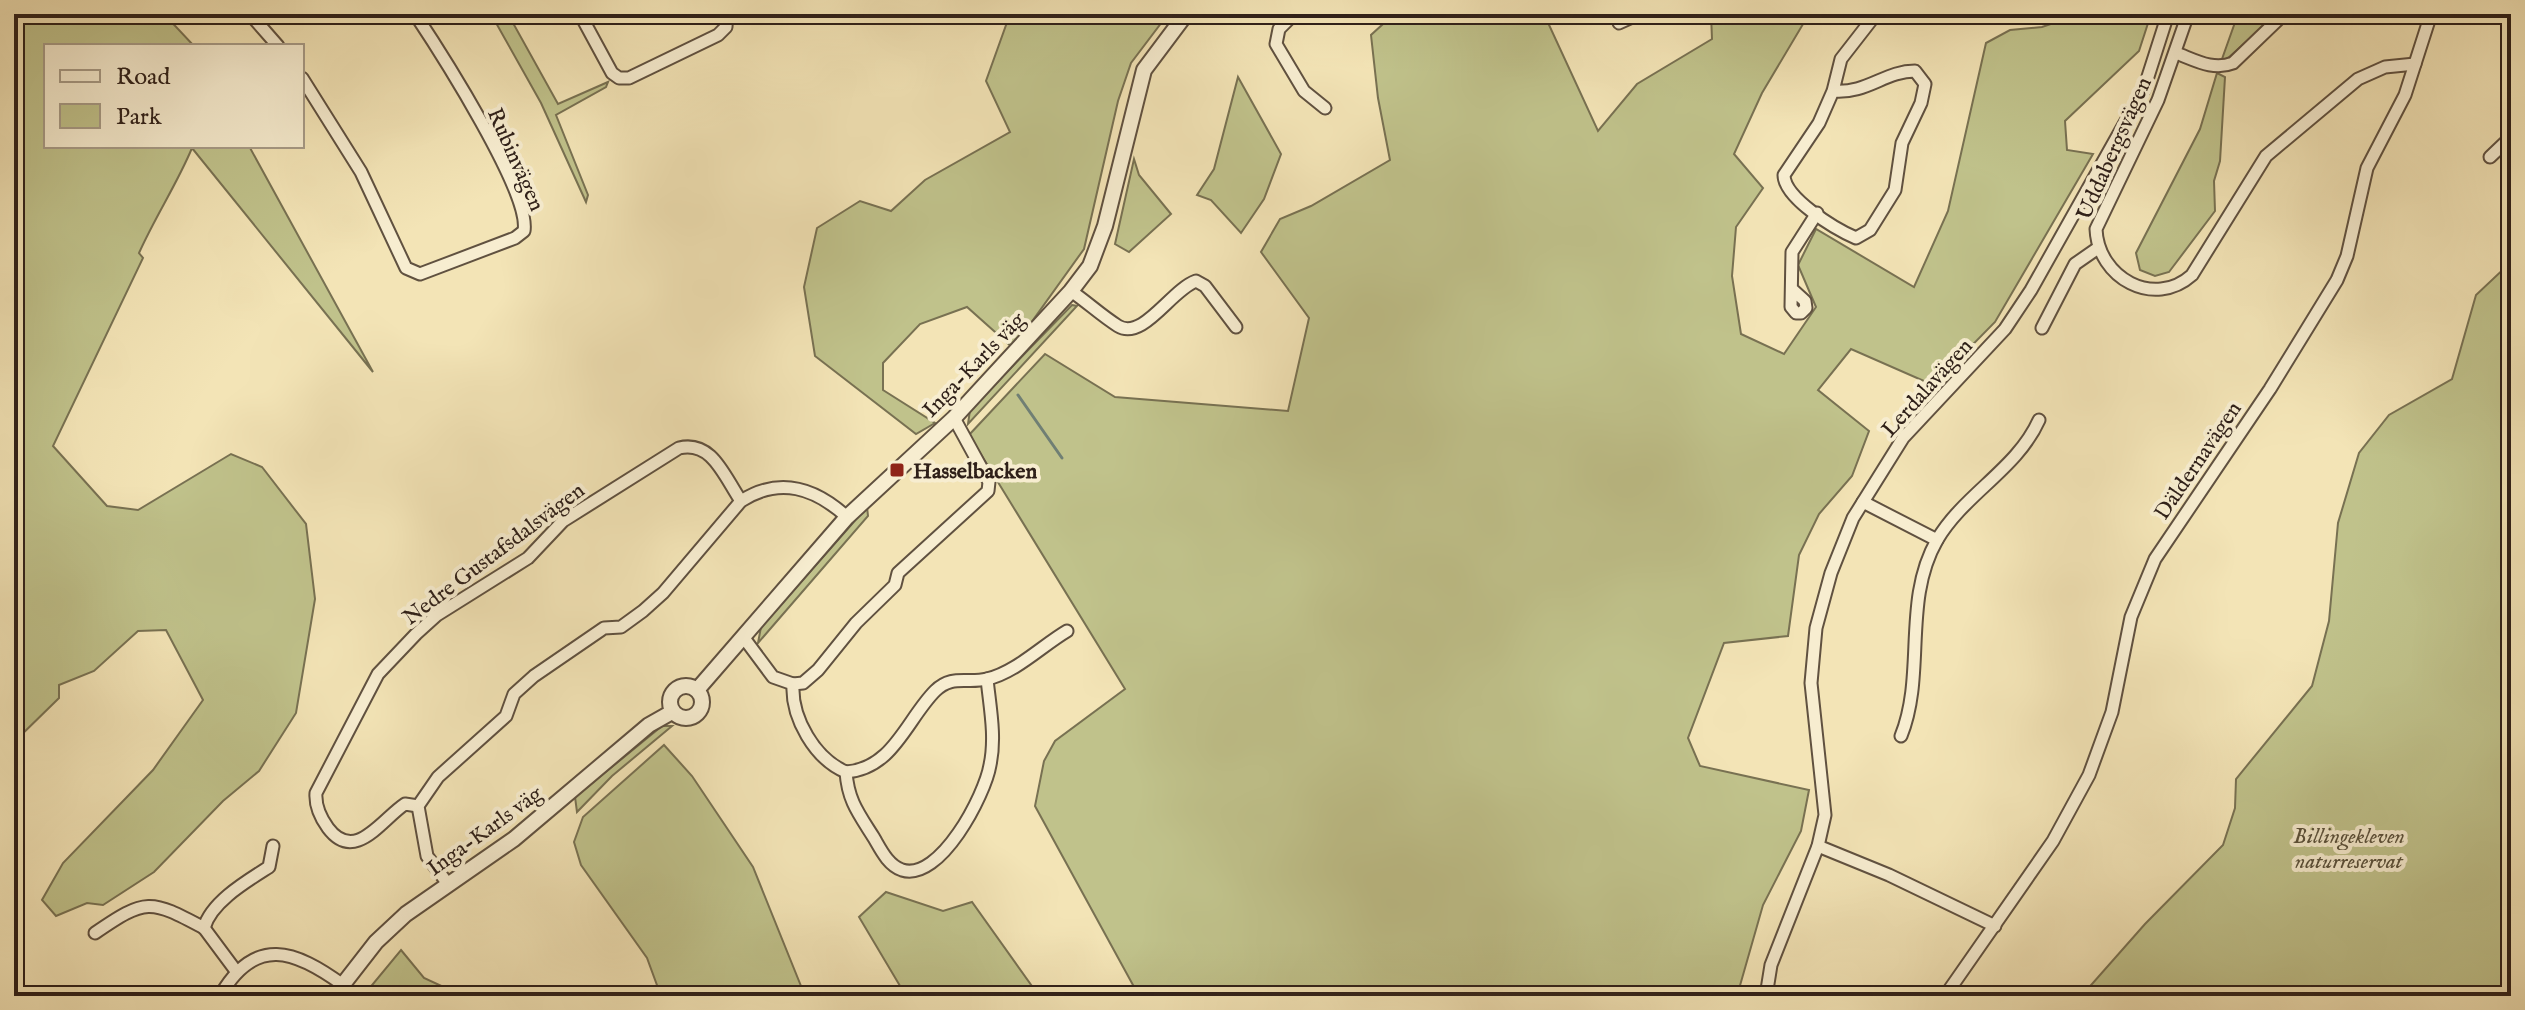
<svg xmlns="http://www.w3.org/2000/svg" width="2525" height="1010" font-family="'IM FELL English',serif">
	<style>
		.green { fill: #c0c28b; stroke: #787152; stroke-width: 2 }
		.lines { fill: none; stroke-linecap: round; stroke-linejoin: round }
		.stream { stroke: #707f74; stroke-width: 3 }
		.minor-casing { stroke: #605140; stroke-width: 15 }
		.tertiary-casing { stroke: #605140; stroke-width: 18 }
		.minor { stroke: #f7edd0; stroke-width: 11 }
		.tertiary { stroke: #f7edd0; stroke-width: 14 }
		.poi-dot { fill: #8f2418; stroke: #f7edd0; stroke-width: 3 }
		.labels { text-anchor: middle; stroke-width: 8; stroke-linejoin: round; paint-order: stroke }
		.street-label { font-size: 22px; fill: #2f2019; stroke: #f7edd0 }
		.poi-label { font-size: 22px; font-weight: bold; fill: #2f2019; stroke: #f7edd0; text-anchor: start }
		.park-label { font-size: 22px; font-style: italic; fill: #5a513b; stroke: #f7edd0 }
	</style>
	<rect width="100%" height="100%" fill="#f3e4b6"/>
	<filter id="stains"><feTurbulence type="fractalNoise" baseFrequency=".0025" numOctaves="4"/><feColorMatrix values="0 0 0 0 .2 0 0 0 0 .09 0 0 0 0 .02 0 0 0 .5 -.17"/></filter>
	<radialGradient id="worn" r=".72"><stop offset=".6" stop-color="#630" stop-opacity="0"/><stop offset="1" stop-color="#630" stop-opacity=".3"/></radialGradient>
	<g class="green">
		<path d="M14,14H164L194,46H46V146H249L373,372L192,148C177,184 155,217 139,253L143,258L53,446L107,506L138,510L231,454L262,467L306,524L315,599L296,713L259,771L223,801L154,872L103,905L87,903L56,916L42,900L63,863L153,770L203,700L166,630L138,631L94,671L59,685V698L14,742Z"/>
		<path d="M491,14H508L558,104L608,82L606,87L556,115L588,195L586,202L541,103Z"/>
		<path d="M1010,14H1168L1131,63L1118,101L1084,249L1013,348L967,307L920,324L883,363V390L935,423L916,434L815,356L804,287L817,228L860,201L891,211L925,180L1010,132L986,81Z"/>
		<path d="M1394,14H1544L1598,131L1637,84L1712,39L1711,14H1809L1762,93L1734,154L1763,188L1736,227L1732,276L1741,334L1784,354L1816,307L1798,265L1816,229L1914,287L1948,211L1986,43L2010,30L2042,27L2080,14H2151L2139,51L2065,121L2067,150L2093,154L1995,322L1933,385L1851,349L1818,390L1869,431L1852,476L1819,514L1799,555L1788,636L1724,643L1688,738L1700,766L1809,790L1801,831L1763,905L1737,996H1139L1035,806L1044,761L1055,741L1125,689L969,435L1045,354L1115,397L1288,411L1309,318L1261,252L1280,219L1311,206L1390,160L1378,98L1371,35Z"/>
		<path d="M2238,14H2277L2226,60L2222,59Z"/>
		<path d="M2217,73L2225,77L2220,161L2214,181L2215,211L2169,272L2155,276L2140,270L2136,253L2200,129Z"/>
		<path d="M1238,77L1281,154L1264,199L1241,233L1211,200L1197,195L1214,169Z"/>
		<path d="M1134,159L1139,175L1171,214L1129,252L1115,244Z"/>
		<path d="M2511,262V996H2078L2079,992H2085L2145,924L2223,845L2235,808L2236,779L2312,686L2329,621L2338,523L2359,453L2389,415L2452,379L2476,295Z"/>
		<path d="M1072,305L1077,306L968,424L970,410Z"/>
		<path d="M867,507L868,516L758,643L761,627Z"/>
		<path d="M662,726H672L612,776L577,812L575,797Z"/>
		<path d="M664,745L692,776L753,867L805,996H661L647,958L581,865L574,842L583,817Z"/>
		<path d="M886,892L943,911L972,902L1039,996H906L859,917Z"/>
		<path d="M401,950L424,978L463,996H363Z"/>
	</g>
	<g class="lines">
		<path class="stream" d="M1018,395L1062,458"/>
		<defs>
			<g id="minor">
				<path d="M250,14L278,46"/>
				<path d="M580,14L612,73L619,78H629L718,35L726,27L727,14"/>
				<path d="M1294,14L1279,29L1276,44L1304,91L1325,108"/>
				<path d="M2017,14H2045"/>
				<path d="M2188,14L2158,100L2096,229C2098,278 2154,309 2192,275L2266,156L2358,79L2385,67L2415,64"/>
				<path d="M1619,23L1639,14"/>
				<path d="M2176,53C2195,60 2213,71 2233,63L2284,14"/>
				<path d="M302,78L361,172L406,268L420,274L515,238L524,231C531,193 439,50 415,14"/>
				<path d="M1833,91C1867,94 1885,71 1915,71L1925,84L1921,103L1902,143L1895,190L1870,230L1856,238C1835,229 1784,198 1784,175L1819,123L1833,91L1841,59L1876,14"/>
				<path d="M2490,157L2511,137"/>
				<path d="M1793,290L1805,301L1806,308L1801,313H1796L1791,307L1792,252L1817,213"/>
				<path d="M1071,291C1087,302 1102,316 1118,326C1143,341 1171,290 1196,281L1205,286L1236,327"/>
				<path d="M2042,328L2075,264L2098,248"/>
				<path d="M1863,502L1937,540"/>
				<path d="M744,638L773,677L793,684C791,718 815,759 846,772C893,769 907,719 935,691C952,674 967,684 987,679C1015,673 1043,645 1067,631"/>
				<path d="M793,684L803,683L818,670L856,623L895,585L898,573L988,491L989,482L954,418"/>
				<path d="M1901,736C1926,674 1902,601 1937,540C1964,494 2017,469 2039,420"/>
				<path d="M846,772C848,801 859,814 874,838C881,850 888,865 902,870C940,882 985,795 990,765C996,737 990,708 987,679"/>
				<path d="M418,806L405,804C382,819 355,864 328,828C320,817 315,806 316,793L378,674L416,634L437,615L528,558L563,521L679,448C712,440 724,476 741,501"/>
				<path d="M1818,846L1889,875L1995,926"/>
				<path d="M448,884L427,856L418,806L438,777L506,716L514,694L534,676L604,628L621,627L643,611L663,593L741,501C780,476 815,488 847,517"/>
				<path d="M204,928C211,902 247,881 269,867L273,846"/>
				<path d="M204,928L236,971"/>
				<path d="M95,933C146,898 150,899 204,928"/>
				<path d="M220,996C255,935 295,950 343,985"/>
				<path d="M1766,996L1771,965L1818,846L1825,815L1811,683L1816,628L1831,573L1853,518L1903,438L2005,329L2031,290L2144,89L2168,14"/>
				<path d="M1945,996L2053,841L2089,775L2112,712L2131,617L2155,559L2270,389L2337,280L2347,256L2367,168L2405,95L2431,14"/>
			</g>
			<g id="tertiary">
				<circle cx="686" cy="702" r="16"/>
				<path d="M697,690L847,517L954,418L1071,291L1090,266L1105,226L1144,70L1186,14"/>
				<path d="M334,996L376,942L406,914L514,839L649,725L672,712"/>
			</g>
		</defs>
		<use href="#minor" class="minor-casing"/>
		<use href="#tertiary" class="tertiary-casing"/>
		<use href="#minor" class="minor"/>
		<use href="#tertiary" class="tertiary"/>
	</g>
	<rect class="poi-dot" x="889" y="462" width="16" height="16" rx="4"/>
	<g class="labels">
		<g class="street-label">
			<text transform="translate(2113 148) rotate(-66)" y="8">Uddabergsvägen</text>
			<text transform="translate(517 159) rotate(66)" y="8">Rubinvägen</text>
			<text transform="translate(973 364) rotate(-46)" y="8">Inga-Karls väg</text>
			<text transform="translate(1926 387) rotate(-48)" y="8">Lerdalavägen</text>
			<text transform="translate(2197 460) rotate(-56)" y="8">Däldernavägen</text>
			<text transform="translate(493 553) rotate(-37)" y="8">Nedre Gustafsdalsvägen</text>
			<text transform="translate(484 830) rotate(-36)" y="8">Inga-Karls väg</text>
		</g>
		<g class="poi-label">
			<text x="913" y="478">Hasselbacken</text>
		</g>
		<g class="park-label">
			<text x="2349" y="843">Billingekleven<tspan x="2349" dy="25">naturreservat</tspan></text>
		</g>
	</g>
	<rect width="2525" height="1010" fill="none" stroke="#f3e4b6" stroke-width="48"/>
	<rect x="16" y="16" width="2493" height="978" fill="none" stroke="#2f2019" stroke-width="4"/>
	<rect x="24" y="24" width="2477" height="962" fill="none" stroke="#2f2019" stroke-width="2"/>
	<rect x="44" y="44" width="260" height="104" fill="#f7edd0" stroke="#a79b87" stroke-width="2"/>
	<rect x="60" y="70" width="40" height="12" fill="#f7edd0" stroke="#a79b87" stroke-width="2"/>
	<text x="116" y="84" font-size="24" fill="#2f2019">Road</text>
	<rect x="60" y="104" width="40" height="24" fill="#c0c28b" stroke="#a79b87" stroke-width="2"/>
	<text x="116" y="124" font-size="24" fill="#2f2019">Park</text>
	<rect width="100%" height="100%" filter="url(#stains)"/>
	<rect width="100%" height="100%" fill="url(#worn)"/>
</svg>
